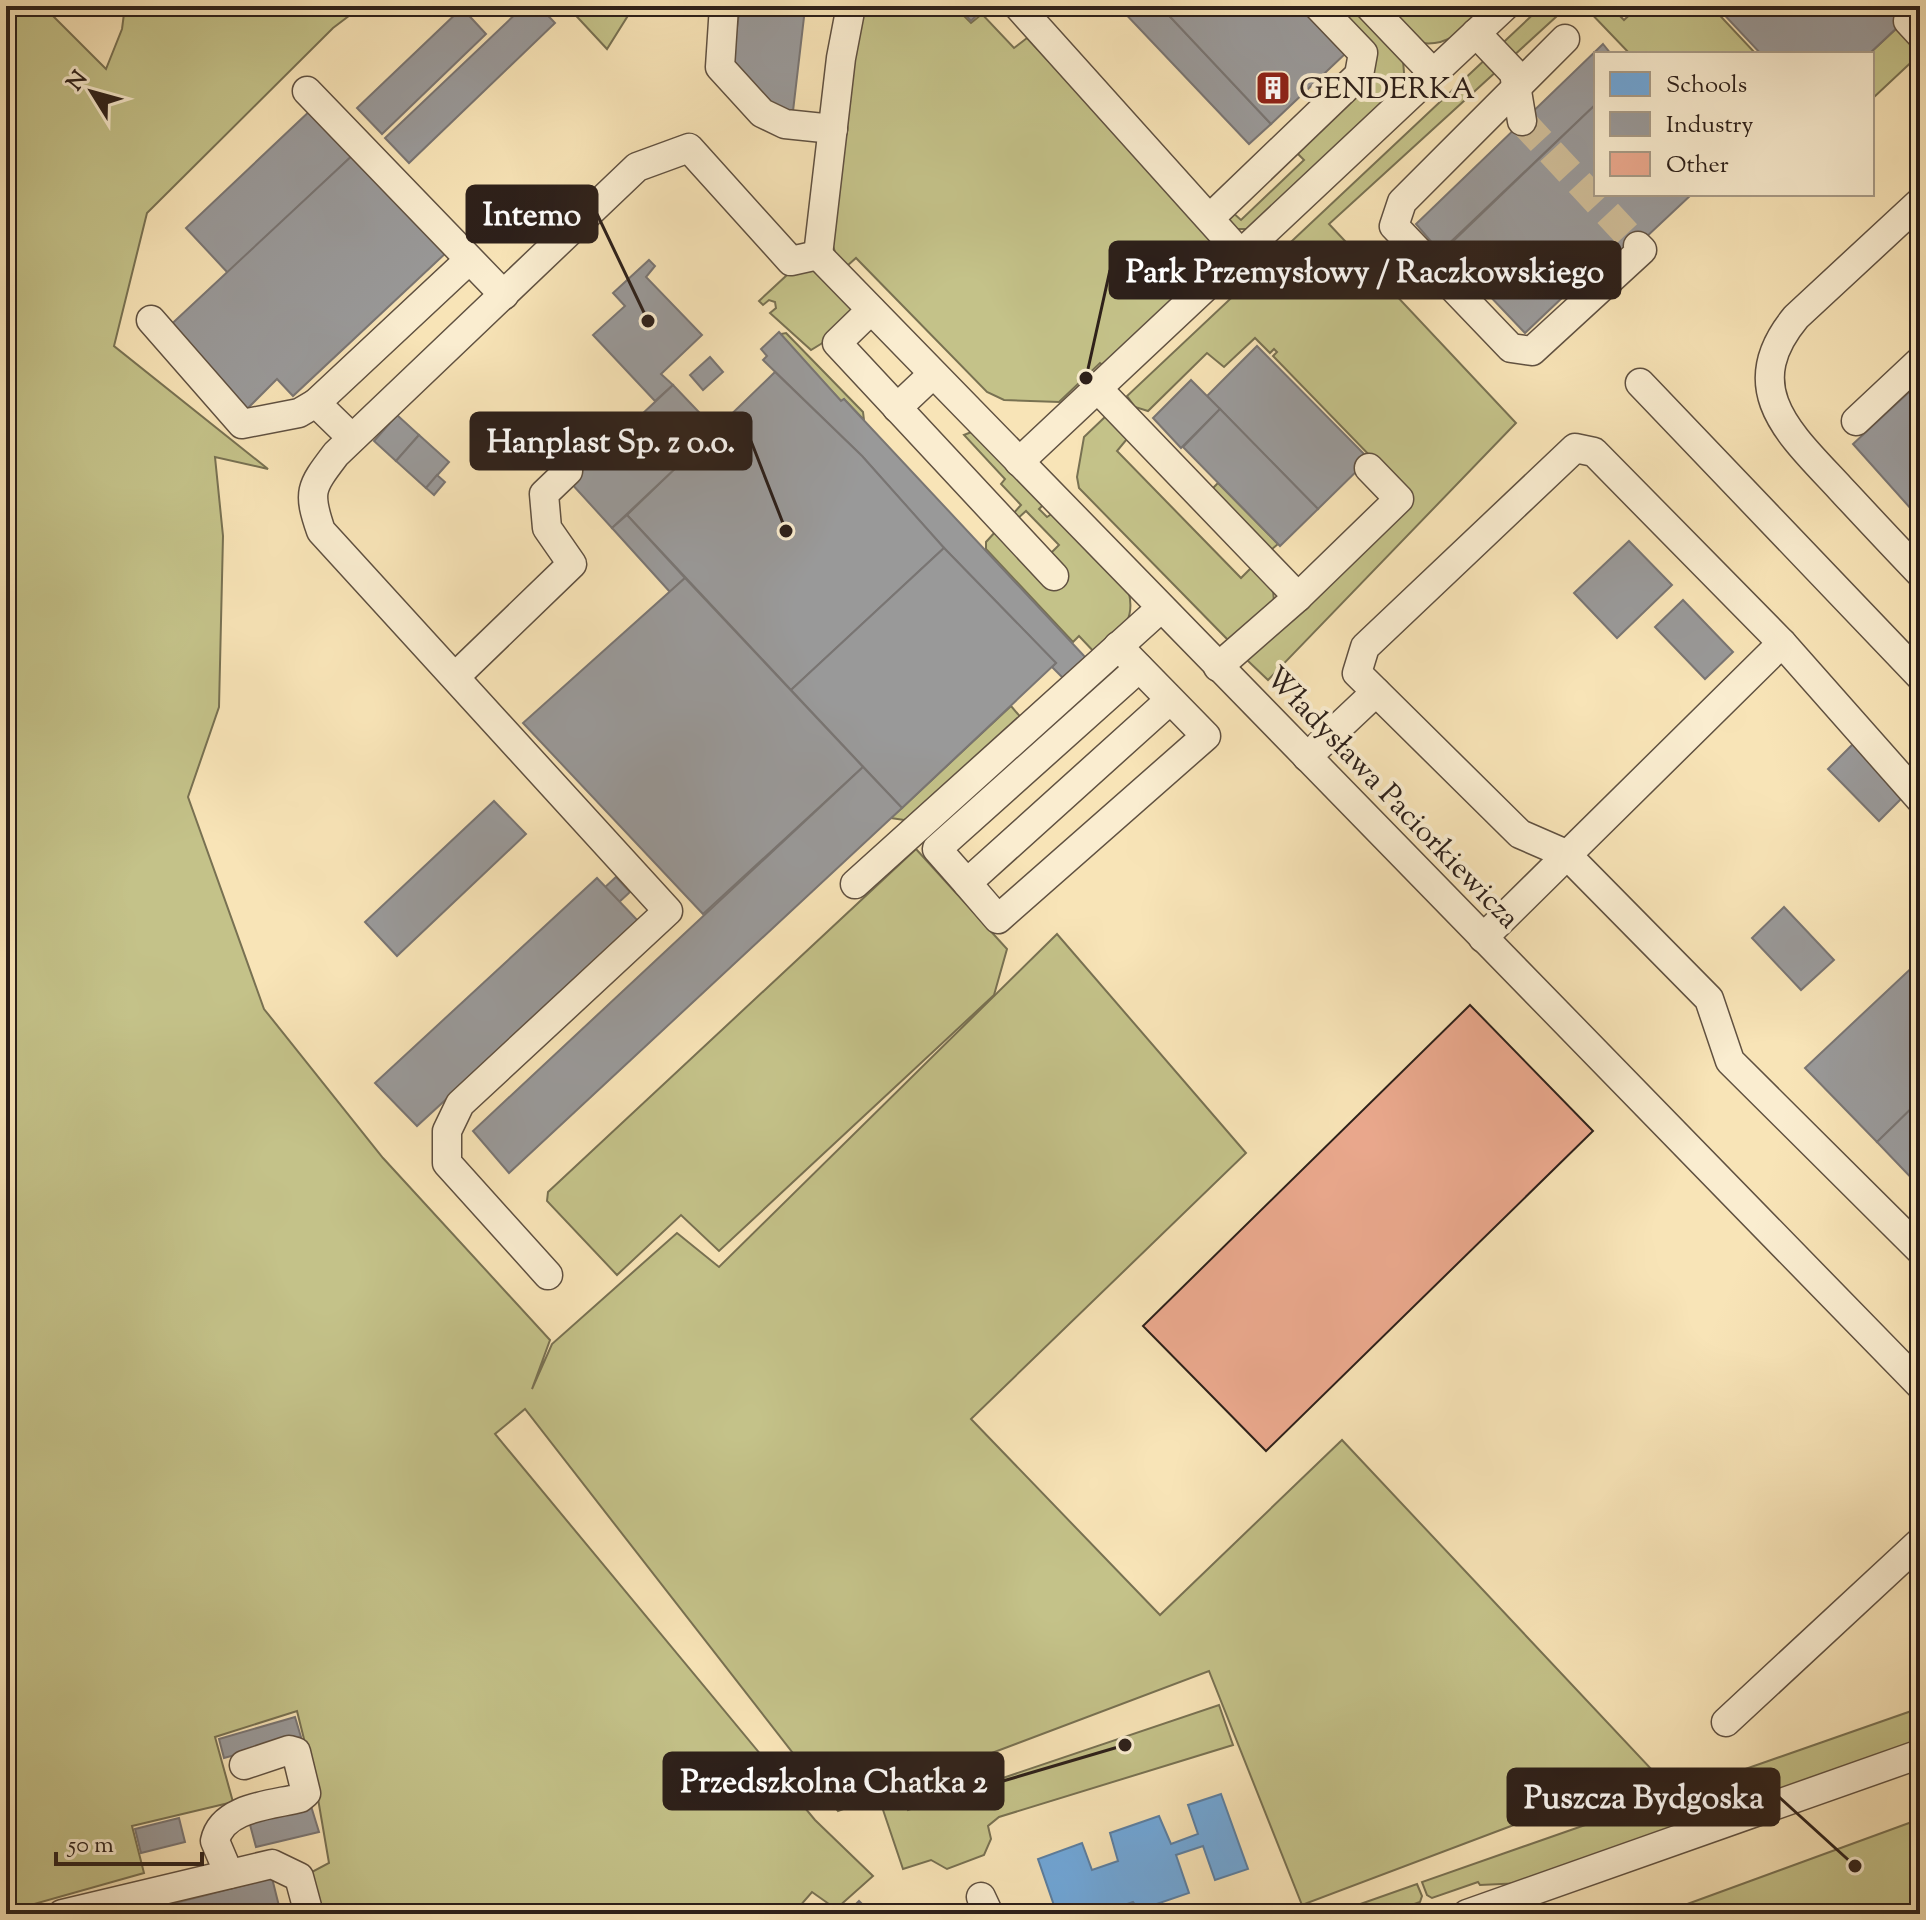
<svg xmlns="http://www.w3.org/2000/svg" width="1926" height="1920" font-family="'Sorts Mill Goudy',serif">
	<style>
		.green { fill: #c4c289; stroke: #787152; stroke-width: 2 }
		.schools { fill: #6fa8dc; stroke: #5b7fa2; stroke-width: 2 }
		.industry { fill: #999; stroke: #797573; stroke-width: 2 }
		.building { fill: #eba98e; stroke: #2d201a; stroke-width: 2 }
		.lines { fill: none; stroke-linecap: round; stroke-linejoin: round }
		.minor-tunnel { stroke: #cfbd98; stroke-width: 28; stroke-dasharray: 28 14; stroke-linecap: butt }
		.minor-casing { stroke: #605141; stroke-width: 31 }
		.minor { stroke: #faedd0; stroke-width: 28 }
		.labels { text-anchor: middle; stroke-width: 8; stroke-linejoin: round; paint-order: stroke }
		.poi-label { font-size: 30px; fill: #2d201a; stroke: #faedd0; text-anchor: start }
		.street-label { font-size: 30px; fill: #2d201a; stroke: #faedd0 }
		.leader { fill: none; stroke: #2d201a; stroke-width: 3 }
		.callout-dot { fill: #2d201a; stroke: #faedd0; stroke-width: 3 }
		.callout { fill: #2d201a; stroke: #2d201a; stroke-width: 3 }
		.callout-label { font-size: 32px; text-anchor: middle; font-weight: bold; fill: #fff }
	</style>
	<rect width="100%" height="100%" fill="#f8e4b7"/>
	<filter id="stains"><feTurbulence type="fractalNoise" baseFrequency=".0025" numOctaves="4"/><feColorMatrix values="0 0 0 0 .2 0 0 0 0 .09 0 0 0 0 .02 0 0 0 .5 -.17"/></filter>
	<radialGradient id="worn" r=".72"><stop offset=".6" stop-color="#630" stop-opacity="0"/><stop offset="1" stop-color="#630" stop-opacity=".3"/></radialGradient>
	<g class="green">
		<path d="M6,6H43L106,69L122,29L125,6H362L333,28L147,213L114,346L268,469L215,457L223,536L219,707L188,797L264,1009L383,1158L550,1340L532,1389L552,1344L677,1233L719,1267L1057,934L1246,1153L971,1419L1160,1615L1342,1440L1654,1772L1302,1905L1209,1671L838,1811L525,1409L495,1434L815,1820L873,1876L836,1909L812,1892L793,1914H316L308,1874L329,1863L316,1787L297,1711L215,1737L233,1802L132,1826L144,1873L6,1912Z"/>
		<path d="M567,6H634L607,49Z"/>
		<path d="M860,6H954L971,23L982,14L1014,48L1027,38L1177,199L1217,247V257L1105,367L1100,363L1059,402L1004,400L987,392L856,258L847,266L837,258L833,246Z"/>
		<path d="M1330,6H1362L1403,60L1404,73L1400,86L1250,229H1236L1228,221L1231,211L1241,220L1304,160L1294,150L1368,80Z"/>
		<path d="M1376,6H1413L1417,10L1427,6L1435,13L1443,6H1489C1469,24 1451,47 1422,43Z"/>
		<path d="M1542,6H1568L1329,224L1516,423L1268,680L1247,660L1412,499L1273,356L1277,352L1274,349L1270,353L1255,338L1224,367L1207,353L1148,411L1135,407L1127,396Z"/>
		<path d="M1584,6H1610L1624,20L1639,6H1711L1756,54H1630Z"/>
		<path d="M1897,28L1918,50L1920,48V54L1872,99V54H1869Z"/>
		<path d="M813,270L854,310L824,342L811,350L770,313L776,308L775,302L769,300L763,305L759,301L787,275Z"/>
		<path d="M786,333L863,412L864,420L844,399L841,401L784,340L781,334Z"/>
		<path d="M1107,415L1127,439L1117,451L1241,578L1252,567L1273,589L1274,603L1230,642L1079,488L1077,477L1084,437Z"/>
		<path d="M974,431L1044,504L1039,509L1047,517L1053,513L1129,593C1136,625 1117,634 1097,655L1079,636L1073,642L986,549V542L996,531L1048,556L1059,545L1026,511L1016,520L1012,515L1021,505L1001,484L1005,479L964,435Z"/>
		<path d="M1218,483L1278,544L1271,550L1211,490Z"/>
		<path d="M1011,706L1023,720L920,811L904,820L891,818Z"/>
		<path d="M916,849L1007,949L994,995L719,1251L681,1215L617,1275L547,1201L548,1192Z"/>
		<path d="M1219,1705L1233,1745L999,1817L988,1826L991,1839L984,1855L947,1869L931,1860L903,1869L879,1798L902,1792L908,1810Z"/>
		<path d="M1920,1708V1743L1523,1883L1480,1885L1478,1882L1432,1898L1427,1895L1422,1882Z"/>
		<path d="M1920,1819V1914H1660Z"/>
		<path d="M1417,1884L1422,1896L1420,1902L1386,1914H1332Z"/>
	</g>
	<path class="schools" d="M1221,1794L1248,1869L1215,1880L1203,1846L1176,1855L1189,1893L1139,1910L1133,1902L1104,1912L1105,1914H1057L1038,1859L1082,1843L1092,1870L1118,1861L1110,1833L1159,1816L1171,1844L1198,1834L1188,1805Z"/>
	<g class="industry">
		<path d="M524,6H539L555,23L409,163L385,138Z"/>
		<path d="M740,6H801L804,17L793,111L763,107L731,71Z"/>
		<path d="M957,6H986L971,21Z"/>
		<path d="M1118,6H1160L1271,124L1249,144Z"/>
		<path d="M1160,6H1302L1346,53L1271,124Z"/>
		<path d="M1716,6H1920L1869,54H1761Z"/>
		<path d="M462,8L486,34L382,134L357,108Z"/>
		<path d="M1603,44L1611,54H1596V104L1440,252L1416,224Z"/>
		<path d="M1596,104V194H1692L1611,270L1602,260L1525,333L1445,249Z"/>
		<path d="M313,108L355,153L228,273L186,228Z"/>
		<path d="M355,153L449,250L293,396L277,379L243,413L163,332Z"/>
		<path d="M649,260L655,266L646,277L702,335L661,374L673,385L655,401L593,335L625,306L613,293Z"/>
		<path d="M779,332L841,401L844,399L1086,658L1064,679L1052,667L1056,663L944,548L862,456L763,360L767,356L761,349Z"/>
		<path d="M1257,346L1369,459L1318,509L1207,396Z"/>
		<path d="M710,357L723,372L703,390L690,375Z"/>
		<path d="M775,372L862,456L944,548L791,690L627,515Z"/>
		<path d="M1191,380L1220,409L1181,448L1153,418Z"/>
		<path d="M673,385L716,430L612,528L570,482Z"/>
		<path d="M1909,392L1920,403V519L1853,444Z"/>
		<path d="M1220,409L1318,509L1280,546L1183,447Z"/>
		<path d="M397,415L419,435L396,461L374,441Z"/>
		<path d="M419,435L449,462L426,488L396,461Z"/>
		<path d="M437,475L445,482L434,495L426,488Z"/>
		<path d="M627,515L685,578L670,592L612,528Z"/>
		<path d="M1629,541L1672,585L1617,638L1574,593Z"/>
		<path d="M944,548L1056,663L902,808L791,690Z"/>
		<path d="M685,578L863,767L703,914L523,723Z"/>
		<path d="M1683,600L1733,652L1705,679L1655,627Z"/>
		<path d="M1855,742L1906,794L1879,821L1828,769Z"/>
		<path d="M863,767L902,808L509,1173L473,1131Z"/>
		<path d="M494,801L526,834L397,956L365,922Z"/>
		<path d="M616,877L630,892L617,904L603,889Z"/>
		<path d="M597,878L639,922L417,1126L375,1083Z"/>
		<path d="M1784,907L1834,960L1801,990L1752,938Z"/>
		<path d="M1920,960V1100L1877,1142L1805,1068Z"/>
		<path d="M1920,1100V1187L1877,1142Z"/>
		<path d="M295,1717L301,1737L224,1758L219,1739Z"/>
		<path d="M311,1806L319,1832L256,1847L249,1821Z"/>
		<path d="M179,1818L185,1842L141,1853L135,1829Z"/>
		<path d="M272,1878L281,1914H132Z"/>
		<path d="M859,1901L872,1914H850L848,1912Z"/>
	</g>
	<path class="building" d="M1470,1005L1593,1131L1266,1451L1143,1326Z"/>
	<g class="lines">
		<path class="minor-tunnel" d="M1522,121L1638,246"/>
		<defs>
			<g id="minor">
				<path d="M724,6L720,67L762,113L785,124L833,129"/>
				<path d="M1018,6L1241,254"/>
				<path d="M1369,6L1433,73"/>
				<path d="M1908,21L1920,34"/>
				<path d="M1476,33L1514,73L1522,121"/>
				<path d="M1565,39L1402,202L1394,226L1511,348L1532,351L1642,250L1638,246"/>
				<path d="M307,91L504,295"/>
				<path d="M1920,202L1796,317C1736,389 1791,435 1840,488C1867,517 1893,545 1920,573"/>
				<path d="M1210,218L1359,75L1363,53L1318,6"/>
				<path d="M818,255L1920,1385"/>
				<path d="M818,255L841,58L851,6"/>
				<path d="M871,310L837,343L1054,576"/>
				<path d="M151,320L242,424L299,413L316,403L352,438"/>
				<path d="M1640,383L1920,676"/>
				<path d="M1098,389L1298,597"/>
				<path d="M316,403L469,260"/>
				<path d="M897,408L933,374"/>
				<path d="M1856,421L1920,361"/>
				<path d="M1019,462L1505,6"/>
				<path d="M1782,643L1594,452L1575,448L1365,647L1357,673L1520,834L1566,854L1709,999L1730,1061L1920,1250"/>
				<path d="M1118,646L1206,736L998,919L967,883L1170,700"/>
				<path d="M1218,667L1298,597L1399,499L1369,468"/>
				<path d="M456,676L572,564L547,528L544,494L568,471"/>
				<path d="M1307,757L1376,692"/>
				<path d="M967,883L937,849L1139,668"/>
				<path d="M855,884L1161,608"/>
				<path d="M1483,938L1782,643L1920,799"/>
				<path d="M548,1275L447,1163V1131L460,1104L668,911L321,531C307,491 311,487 336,454L637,167L689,148L791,261L818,255"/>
				<path d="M1726,1722L1920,1542"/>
				<path d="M229,1874L215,1841C222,1807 272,1805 300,1798L306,1793L296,1752L289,1750L244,1765"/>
				<path d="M981,1897L989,1914"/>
				<path d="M62,1914L272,1864L299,1877L309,1914"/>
				<path d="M1467,1914L1920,1754"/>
			</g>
		</defs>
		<use href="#minor" class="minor-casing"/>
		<use href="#minor" class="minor"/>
	</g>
	<defs>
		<symbol id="building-square" viewBox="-11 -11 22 22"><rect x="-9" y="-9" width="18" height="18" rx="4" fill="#8f2418" stroke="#faedd0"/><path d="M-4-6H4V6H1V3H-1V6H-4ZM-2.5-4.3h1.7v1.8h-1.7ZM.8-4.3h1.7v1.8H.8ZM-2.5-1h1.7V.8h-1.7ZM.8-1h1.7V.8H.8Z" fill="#fff"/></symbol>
	</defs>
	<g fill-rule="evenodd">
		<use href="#building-square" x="1253" y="68" width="40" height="40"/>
	</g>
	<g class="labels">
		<g class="poi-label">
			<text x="1299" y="98">GENDERKA</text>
		</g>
		<g class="street-label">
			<text transform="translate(1393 797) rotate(46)" y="10">Władysława Paciorkiewicza</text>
		</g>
	</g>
	<path class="leader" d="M648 321L597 214M1086 378L1110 270M786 531L751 441M1125 1745L1003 1781M1855 1866L1779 1797"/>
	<g class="callout-dot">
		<circle cx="648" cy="321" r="8"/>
		<circle cx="1086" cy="378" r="8"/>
		<circle cx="786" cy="531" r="8"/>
		<circle cx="1125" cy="1745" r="8"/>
		<circle cx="1855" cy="1866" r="8"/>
	</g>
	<g class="callout">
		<rect x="467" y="186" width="130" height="56" rx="8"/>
		<rect x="1110" y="242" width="510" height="56" rx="8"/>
		<rect x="471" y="413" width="280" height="56" rx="8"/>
		<rect x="664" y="1753" width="339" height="56" rx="8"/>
		<rect x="1508" y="1769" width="271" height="56" rx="8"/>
	</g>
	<g class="callout-label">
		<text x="532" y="225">Intemo</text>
		<text x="1365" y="282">Park Przemysłowy / Raczkowskiego</text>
		<text x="611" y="452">Hanplast Sp. z o.o.</text>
		<text x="834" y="1792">Przedszkolna Chatka 2</text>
		<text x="1644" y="1808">Puszcza Bydgoska</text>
	</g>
	<rect width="1926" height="1920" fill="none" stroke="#f8e4b7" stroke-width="32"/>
	<rect x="8" y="8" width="1910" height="1904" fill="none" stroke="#2d201a" stroke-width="4"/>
	<rect x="16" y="16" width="1894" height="1888" fill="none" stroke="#2d201a" stroke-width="2"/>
	<rect x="1594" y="52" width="280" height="144" fill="#faedd0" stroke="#a89b87" stroke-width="2"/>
	<rect x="1610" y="72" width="40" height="24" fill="#6fa8dc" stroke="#a89b87" stroke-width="2"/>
	<text x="1666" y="92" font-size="24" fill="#2d201a">Schools</text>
	<rect x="1610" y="112" width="40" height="24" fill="#999999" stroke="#a89b87" stroke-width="2"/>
	<text x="1666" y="132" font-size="24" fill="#2d201a">Industry</text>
	<rect x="1610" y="152" width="40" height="24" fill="#eba98e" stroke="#a89b87" stroke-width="2"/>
	<text x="1666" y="172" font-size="24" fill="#2d201a">Other</text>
	<g transform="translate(92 92) rotate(307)" stroke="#faedd0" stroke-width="6" paint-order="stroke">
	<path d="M0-6L14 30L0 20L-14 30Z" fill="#2d201a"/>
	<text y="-12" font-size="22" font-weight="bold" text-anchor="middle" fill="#2d201a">N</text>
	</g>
	<path d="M56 1852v12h146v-12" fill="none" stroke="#2d201a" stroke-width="4"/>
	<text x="68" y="1852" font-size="24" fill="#2d201a" stroke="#faedd0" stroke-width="6" paint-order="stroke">50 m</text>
	<rect width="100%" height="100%" filter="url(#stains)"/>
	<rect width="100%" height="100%" fill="url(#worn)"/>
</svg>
